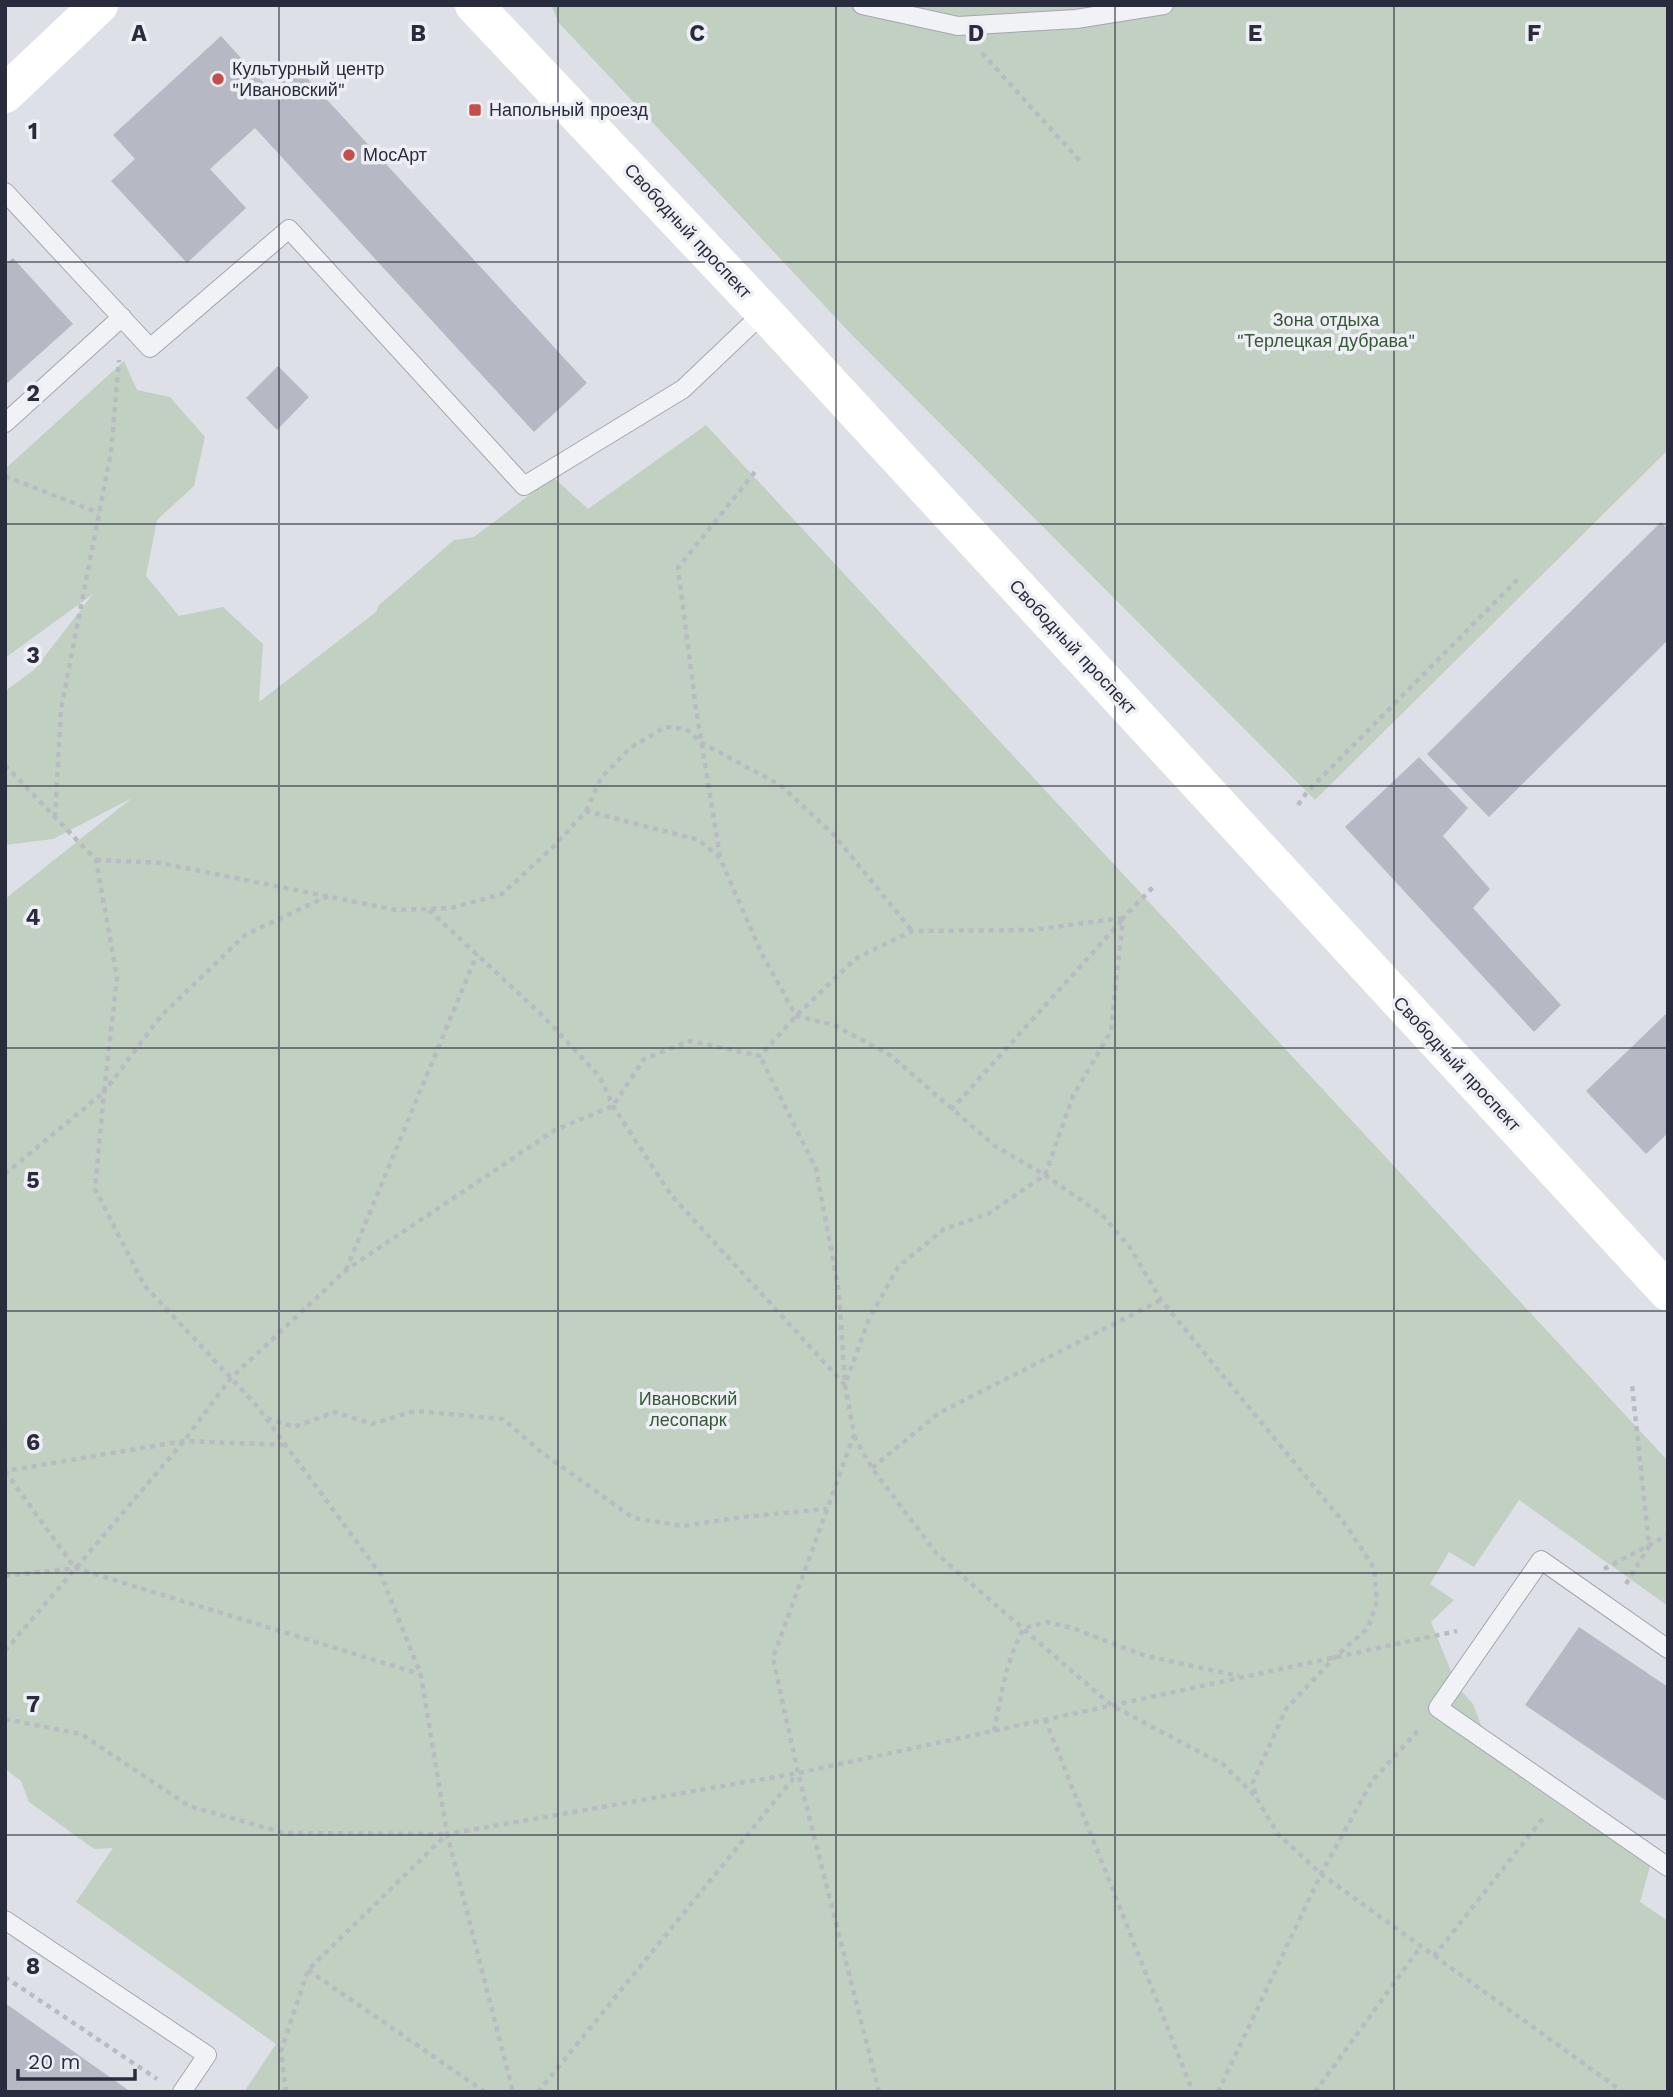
<svg xmlns="http://www.w3.org/2000/svg" width="1673" height="2097" font-family="'Work Sans',sans-serif">
	<style>
		.green { fill: #c1d0c0 }
		.building { fill: #b6b9c3 }
		.lines { fill: none; stroke-linecap: round; stroke-linejoin: round }
		.lane-casing { stroke: #a4a6b1; stroke-width: 20 }
		.path { stroke: #b9bbc2; stroke-width: 4.5; stroke-dasharray: 5 5; stroke-linecap: butt }
		.lane { stroke: #f1f2f6; stroke-width: 18 }
		.secondary { stroke: #fff; stroke-width: 38 }
		.grid { fill: none; stroke: #292c3d; stroke-width: 2; stroke-opacity: 0.55 }
		.poi-dot { fill: #c54e4b; stroke: #eeeff5; stroke-width: 2.5 }
		.labels { text-anchor: middle; stroke-width: 7; stroke-linejoin: round; paint-order: stroke }
		.poi-label { font-size: 18px; fill: #292c3d; stroke: #eeeff5; text-anchor: start }
		.street-label { font-size: 18px; fill: #292c3d; stroke: #eeeff5 }
		.park-label { font-size: 18px; fill: #375837; stroke: #eeeff5 }
		.grid-label { font-size: 23px; text-anchor: middle; font-weight: bold; fill: #292c3d; stroke: #eeeff5; stroke-width: 7; stroke-linejoin: round; paint-order: stroke }
	</style>
	<rect width="100%" height="100%" fill="#dee0e7"/>
	<g class="green">
		<path d="M551,5H1668V450L1315,800L851,334L559,23Z"/>
		<path d="M124,361L137,390L170,397L205,437L194,486L157,520L146,576L179,616L223,607L263,644L259,702L376,612L379,605L454,540L474,537L553,477L588,509L706,425L1668,1461V1606L1519,1500L1474,1567L1449,1552L1430,1584L1454,1600L1431,1622L1457,1686L1473,1704L1481,1725L1513,1757L1653,1856L1640,1902L1668,1921V2092H244L276,2044L76,1902L113,1848L94,1849L29,1802L21,1781L5,1769V899L132,798L53,839L5,845V691L34,670L93,594L5,658V469Z"/>
	</g>
	<g class="building">
		<path d="M221,36L271,91L297,67L587,383L534,432L255,128L210,169L246,208L187,263L111,181L135,159L113,135Z"/>
		<path d="M13,258L73,324L5,385V265Z"/>
		<path d="M278,366L309,397L277,430L246,398Z"/>
		<path d="M1661,522L1668,529V640L1489,817L1427,754Z"/>
		<path d="M1419,757L1468,808L1443,836L1490,889L1473,908L1561,1005L1534,1032L1345,827Z"/>
		<path d="M1668,1012V1133L1646,1154L1586,1091Z"/>
		<path d="M1579,1627L1668,1687V1802L1525,1705Z"/>
		<path d="M5,2003L131,2092H5Z"/>
	</g>
	<g class="lines">
		<defs>
			<g id="lane">
				<path d="M862,5L958,26L1076,19L1164,5"/>
				<path d="M5,192L150,348L289,229L524,486L683,389L764,312"/>
				<path d="M5,423L122,317"/>
				<path d="M1668,1649L1541,1560L1438,1708L1668,1867"/>
				<path d="M5,1920L207,2055L182,2092"/>
			</g>
		</defs>
		<use href="#lane" class="lane-casing"/>
		<g class="path">
			<path d="M982,53L1080,161"/>
			<path d="M5,476L99,513"/>
			<path d="M5,765L96,860L117,978L104,1092L5,1174"/>
			<path d="M1298,805L1307,792L1520,577"/>
			<path d="M586,811L601,778L630,748L665,727L686,729L702,743L780,785L834,835L912,931"/>
			<path d="M55,817L61,709L111,452L119,360"/>
			<path d="M720,857L696,709L678,568L758,468"/>
			<path d="M96,860L160,863L396,910L451,908L502,894L552,848L586,811L699,840L720,858L762,954L796,1016L834,1025L890,1055L995,1146L1045,1175L1101,1214L1129,1246L1161,1300L1348,1528L1374,1568L1377,1601L1368,1628L1335,1657L1286,1709L1253,1782L1256,1797L1277,1833L1321,1874L1623,2092"/>
			<path d="M328,896L245,935L160,1017L104,1092L95,1189L144,1285L257,1406L381,1575L421,1675L447,1834L798,1773L1457,1631"/>
			<path d="M429,910L544,1017L600,1077L613,1106L671,1195L845,1385L839,1292L816,1169L760,1056"/>
			<path d="M951,1110L1123,919"/>
			<path d="M346,1270L477,954"/>
			<path d="M5,1418V1471L184,1441L285,1445"/>
			<path d="M267,1418L294,1427L335,1412L372,1424L415,1411L503,1419L540,1451L633,1518L683,1526L743,1517L827,1509"/>
			<path d="M854,1436L872,1468L937,1554L1111,1705L1224,1765L1256,1797"/>
			<path d="M872,1468L939,1413L1161,1300"/>
			<path d="M5,1471L75,1568"/>
			<path d="M1604,1569L1668,1535"/>
			<path d="M5,1576L75,1568L420,1674"/>
			<path d="M1626,1584L1649,1546L1632,1385"/>
			<path d="M5,1651L184,1441L231,1378L346,1270L555,1130L613,1106L644,1059L690,1041L760,1056L796,1016L855,959L912,931L1031,930L1123,918"/>
			<path d="M5,1719L81,1734L189,1806L284,1833L446,1834"/>
			<path d="M1045,1719L1193,2092"/>
			<path d="M994,1731C1001,1696 1006,1660 1024,1628L1047,1622L1072,1628L1146,1656L1239,1676"/>
			<path d="M1434,1956L1544,1817"/>
			<path d="M308,1970L485,2092"/>
			<path d="M5,1977L157,2079"/>
			<path d="M286,2092L281,2051L308,1970L447,1834L513,2092"/>
			<path d="M538,2092L797,1774"/>
			<path d="M879,2092L798,1773L773,1658L854,1435L845,1385L869,1319L898,1267L944,1229L988,1214L1045,1175L1073,1096L1111,1031L1123,918L1155,885"/>
			<path d="M1218,2092L1321,1874L1372,1781L1421,1727"/>
			<path d="M1315,2092L1421,1946"/>
		</g>
		<use href="#lane" class="lane"/>
		<g class="secondary">
			<path d="M474,5L764,312L1668,1292"/>
			<path d="M5,94L99,5"/>
		</g>
	</g>
	<path class="grid" d="M279,5V2092M558,5V2092M836,5V2092M1115,5V2092M1394,5V2092M5,262H1668M5,524H1668M5,786H1668M5,1048H1668M5,1311H1668M5,1573H1668M5,1835H1668"/>
	<g class="poi-dot">
		<circle cx="218" cy="79" r="7"/>
		<rect x="468" y="103" width="14" height="14" rx="3.5"/>
		<circle cx="349" cy="155" r="7"/>
	</g>
	<g class="labels">
		<g class="poi-label">
			<text x="232" y="75">Культурный центр<tspan x="232" dy="21">"Ивановский"</tspan></text>
			<text x="489" y="116">Напольный проезд</text>
			<text x="363" y="161">МосАрт</text>
		</g>
		<g class="street-label">
			<text transform="translate(688 231) rotate(47)" y="6">Свободный проспект</text>
			<text transform="translate(1073 647) rotate(47)" y="6">Свободный проспект</text>
			<text transform="translate(1457 1064) rotate(47)" y="6">Свободный проспект</text>
		</g>
		<g class="park-label">
			<text x="1326" y="326">Зона отдыха<tspan x="1326" dy="21">"Терлецкая дубрава"</tspan></text>
			<text x="688" y="1405">Ивановский<tspan x="688" dy="21">лесопарк</tspan></text>
		</g>
	</g>
	<g class="grid-label">
		<text x="139" y="41">A</text>
		<text x="418" y="41">B</text>
		<text x="697" y="41">C</text>
		<text x="976" y="41">D</text>
		<text x="1255" y="41">E</text>
		<text x="1534" y="41">F</text>
		<text x="33" y="139">1</text>
		<text x="33" y="401">2</text>
		<text x="33" y="663">3</text>
		<text x="33" y="925">4</text>
		<text x="33" y="1188">5</text>
		<text x="33" y="1450">6</text>
		<text x="33" y="1712">7</text>
		<text x="33" y="1974">8</text>
	</g>
	<rect width="1673" height="2097" fill="none" stroke="#292c3d" stroke-width="14"/>
	<path d="M18 2069v10h117v-10" fill="none" stroke="#292c3d" stroke-width="3.5"/>
	<text x="28" y="2069" font-size="21" fill="#292c3d" stroke="#eeeff5" stroke-width="5" paint-order="stroke">20 m</text>
</svg>
